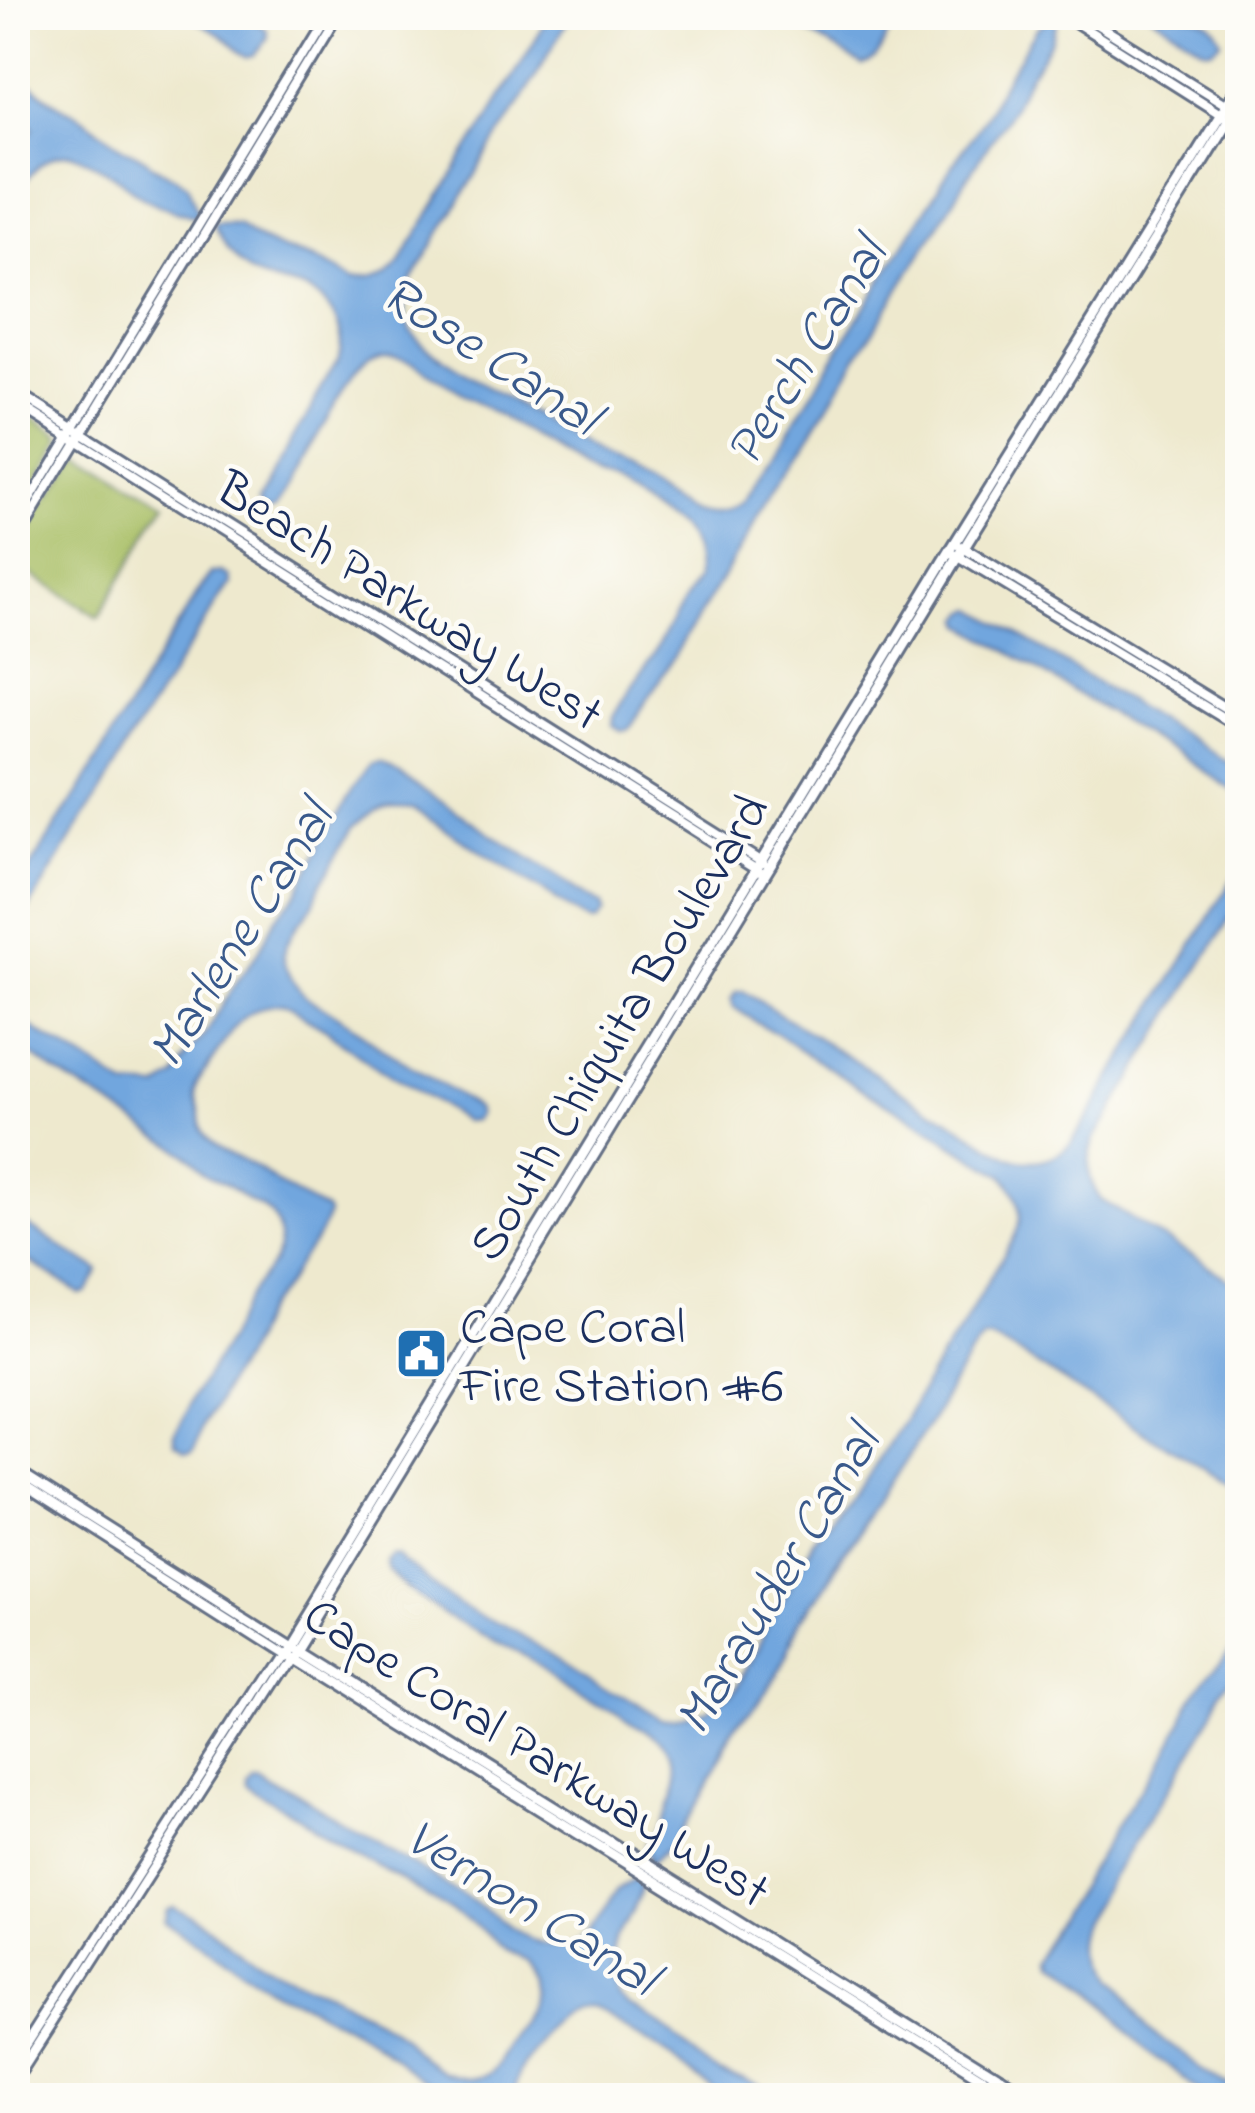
<svg xmlns="http://www.w3.org/2000/svg" width="1255" height="2113" font-family="'Indie Flower',sans-serif">
	<style>
		.green { fill: #a7be63; stroke: #617660; stroke-width: 3 }
		.water { fill: #71a6de; stroke: #466a9e; stroke-width: 3 }
		.lines { fill: none; stroke-linecap: round; stroke-linejoin: round }
		.secondary-casing { stroke: #657085; stroke-width: 14 }
		.primary-casing { stroke: #657085; stroke-width: 15 }
		.secondary { stroke: #fff; stroke-width: 8 }
		.primary { stroke: #fff; stroke-width: 9 }
		.labels { text-anchor: middle; stroke-width: 9; stroke-linejoin: round; paint-order: stroke }
		.street-label { font-size: 51px; fill: #1b2f5e; stroke: #fdfcf7 }
		.poi-label { font-size: 51px; fill: #1b2f5e; stroke: #fdfcf7; text-anchor: start }
		.water-label { font-size: 54px; font-style: italic; fill: #39598b; stroke: #fdfcf7 }
	</style>
	<rect width="100%" height="100%" fill="#fdfcf7"/>
	<filter id="ink" filterUnits="userSpaceOnUse"><feTurbulence type="fractalNoise" baseFrequency=".00833" numOctaves="2"/><feDisplacementMap in="SourceGraphic" scale="24" xChannelSelector="R" yChannelSelector="G"/><feConvolveMatrix kernelMatrix="1 2 1 2 8 2 1 2 1" color-interpolation-filters="sRGB"/></filter>
	<filter id="wash" filterUnits="userSpaceOnUse"><feTurbulence type="fractalNoise" baseFrequency=".004" numOctaves="4" result="noise"/><feDisplacementMap in="SourceGraphic" scale="48" xChannelSelector="R" yChannelSelector="G"/><feGaussianBlur stdDeviation="2.7" result="paint"/><feColorMatrix in="noise" values="0 0 0 0 0 0 0 0 0 0 0 0 0 0 0 0 0 1.4 0 .05"/><feComposite in="paint" operator="in"/></filter>
	<g filter="url(#wash)">
		<rect width="100%" height="100%" fill="#eee9ce"/>
		<g class="green">
			<path d="M15,407L59,435L61,440L15,517Z"/>
			<path d="M79,450L167,504L98,617L15,565V553Z"/>
		</g>
		<g class="water">
			<path d="M190,15H244L268,30L269,37L259,54L253,55Z"/>
			<path d="M551,15H572L405,292C402,316 407,333 427,348L685,510C706,518 726,518 744,503L1037,29L1053,15H1059L1052,40L629,729L622,730L614,725L615,716L697,580C697,557 695,542 677,526L416,364C390,353 369,358 351,379L274,506L268,507L260,502L258,495L337,366C357,296 271,284 231,248C224,242 219,232 215,224L217,220H240L345,284C368,288 383,282 399,265Z"/>
			<path d="M802,15H902C897,23 891,31 886,39C878,53 880,61 863,66L800,27Z"/>
			<path d="M1152,15C1178,15 1212,10 1222,40L1212,49L1204,48Z"/>
			<path d="M15,76L188,187L201,211L199,215C191,214 179,214 171,211C110,187 69,107 15,196V161L34,128L31,123L15,112Z"/>
			<path d="M218,573L225,577L226,584L15,931V893L211,574Z"/>
			<path d="M976,609L1240,770V794L965,625L963,618L969,611Z"/>
			<path d="M380,763L602,904L604,911L598,920L592,921L413,809C392,807 376,808 360,824L290,939C281,961 287,982 305,998L476,1108L479,1114L475,1120L464,1121L291,1013C278,1009 267,1008 254,1014C233,1024 201,1075 199,1099C198,1108 202,1118 206,1126C220,1148 304,1194 331,1210L332,1216L193,1445L185,1447L174,1440V1431L278,1258C286,1234 277,1217 261,1200L15,1045V1017L127,1088L158,1090L179,1079L372,765Z"/>
			<path d="M1240,867V902L1095,1138C1086,1162 1086,1179 1101,1200L1240,1286V1492L990,1336H982L671,1846C657,1856 645,1866 640,1883C638,1891 640,1895 636,1902C620,1939 592,1961 630,1999L787,2098H728L721,2084L710,2072C688,2058 667,2045 645,2031C599,2002 575,1997 543,2047C532,2063 520,2078 519,2098H437L164,1926L168,1913L174,1910L447,2080C462,2083 478,2084 492,2075C503,2068 509,2056 516,2045C534,2017 551,1990 527,1960L253,1787L252,1781L257,1773L263,1772L534,1940C587,1960 591,1923 616,1893C622,1885 632,1881 638,1874C643,1869 645,1863 649,1857L644,1847C667,1809 701,1770 654,1734L391,1570L389,1563L393,1556L400,1554L669,1721C695,1730 715,1724 732,1702L1012,1242C1025,1217 1022,1199 1005,1177L733,1007L731,1000L736,992L743,991L1010,1158C1035,1165 1056,1161 1073,1141Z"/>
			<path d="M15,1218L100,1272L87,1293L81,1294L15,1253Z"/>
			<path d="M1240,1623V1668L1084,1924C1075,1946 1078,1966 1093,1984L1240,2077L1238,2098L1034,1971L1033,1964Z"/>
		</g>
	</g>
	<g filter="url(#ink)">
		<g class="lines">
			<defs>
				<g id="secondary">
					<path d="M1064,15L1225,117"/>
					<path d="M1082,15L1228,106"/>
					<path d="M15,391L763,863"/>
					<path d="M15,402L760,872"/>
					<path d="M15,526L326,15"/>
					<path d="M15,544L337,15"/>
					<path d="M960,546L1240,717"/>
					<path d="M954,554L1240,728"/>
					<path d="M15,1469L295,1646L15,2083"/>
					<path d="M15,1479L282,1649L15,2066"/>
				</g>
				<g id="primary">
					<path d="M1003,2098L282,1649L950,551L1240,83"/>
					<path d="M1021,2098L295,1646L959,556L1240,101"/>
				</g>
			</defs>
			<use href="#secondary" class="secondary-casing"/>
			<use href="#primary" class="primary-casing"/>
			<use href="#secondary" class="secondary"/>
			<use href="#primary" class="primary"/>
		</g>
	</g>
	<defs>
		<symbol id="civic-square" viewBox="-11 -11 22 22"><rect x="-9" y="-9" width="18" height="18" rx="4" fill="#1f6fb2" stroke="#fdfcf7"/><path d="M-.6-6.5H3V-4.5H.6V-3L4-1V1h2V6H-6V1h2V-1L-.6-3ZM-1.2 2.5V6h2.4V2.5Z" fill="#fff"/></symbol>
	</defs>
	<g fill-rule="evenodd">
		<use href="#civic-square" x="392" y="1324" width="59" height="59"/>
	</g>
	<g class="labels">
		<g class="street-label">
			<text transform="translate(411 599) rotate(32)" y="18">Beach Parkway West</text>
			<text transform="translate(617 1026) rotate(-59)" y="18">South Chiquita Boulevard</text>
			<text transform="translate(538 1751) rotate(32)" y="18">Cape Coral Parkway West</text>
		</g>
		<g class="poi-label">
			<text x="460" y="1342">Cape Coral<tspan x="460" dy="59">Fire Station #6</tspan></text>
		</g>
		<g class="water-label">
			<text transform="translate(804 351) rotate(-58)" y="19">Perch Canal</text>
			<text transform="translate(492 353) rotate(33)" y="19">Rose Canal</text>
			<text transform="translate(238 933) rotate(-58)" y="19">Marlene Canal</text>
			<text transform="translate(775 1579) rotate(-59)" y="19">Marauder Canal</text>
			<text transform="translate(533 1905) rotate(32)" y="19">Vernon Canal</text>
		</g>
	</g>
	<rect width="1255" height="2113" fill="none" stroke="#fdfcf7" stroke-width="60"/>
</svg>
